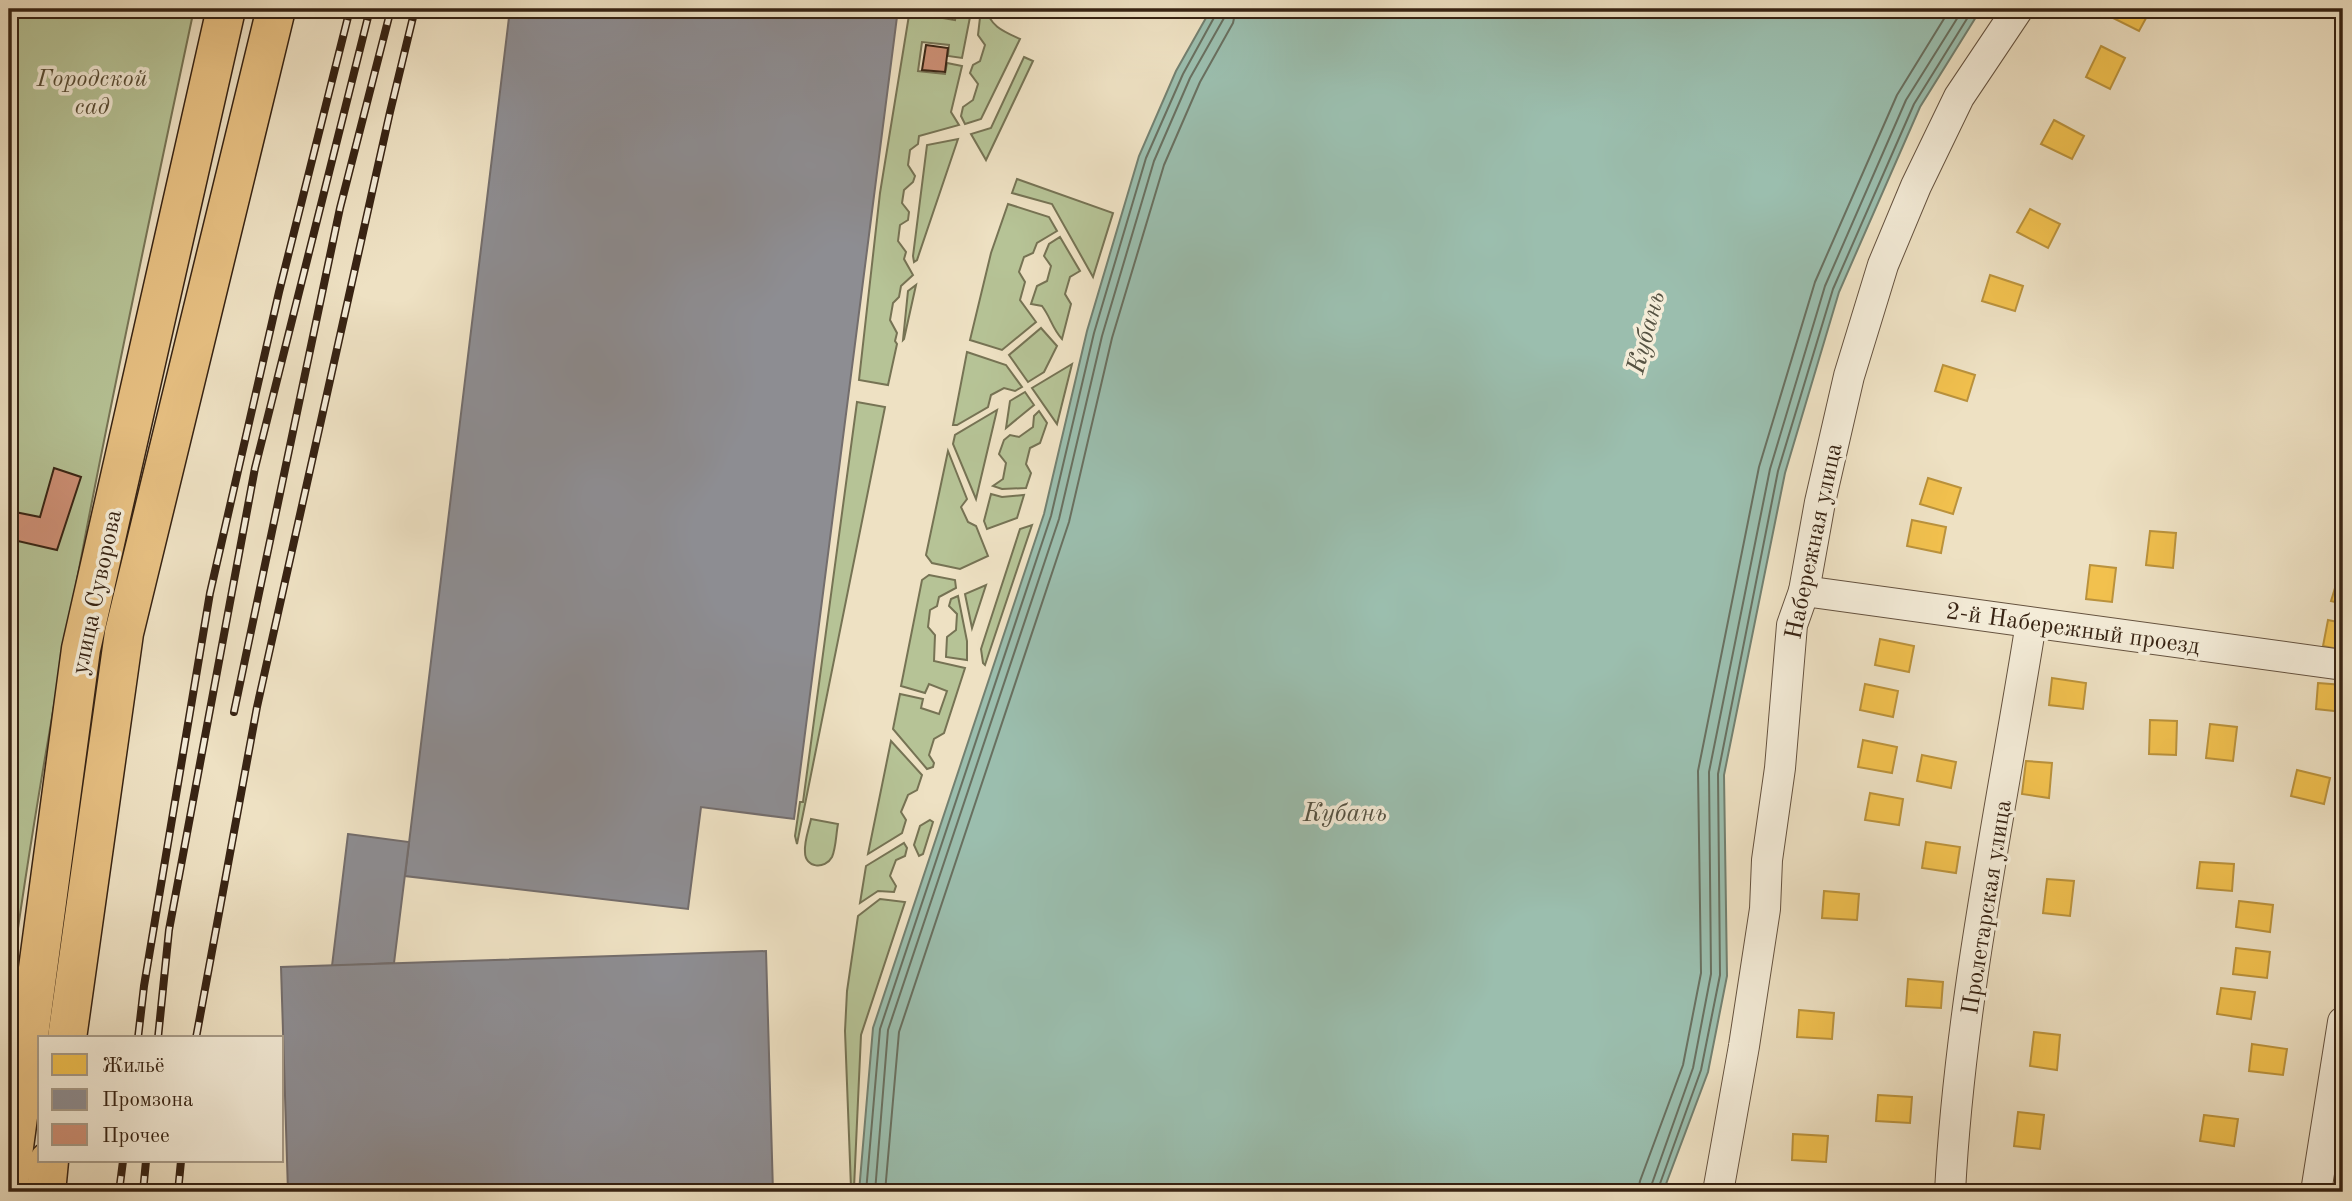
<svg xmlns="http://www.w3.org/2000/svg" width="2352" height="1201" font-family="'Old Standard TT',serif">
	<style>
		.green { fill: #b6c396; stroke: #767354; stroke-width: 2 }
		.water { fill: #9bbeae; stroke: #738070; stroke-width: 2 }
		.homes { fill: #f2c14e; stroke: #ba923c; stroke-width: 2 }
		.industry { fill: #8d8d92; stroke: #736d6c; stroke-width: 2 }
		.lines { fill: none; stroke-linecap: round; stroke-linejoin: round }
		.shore { stroke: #697060; stroke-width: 2 }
		.building { fill: #ce9076; stroke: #372313; stroke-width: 2 }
		.minor-casing { stroke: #65523f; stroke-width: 32 }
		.primary-casing { stroke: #372313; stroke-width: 41 }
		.minor { stroke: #f4ecd8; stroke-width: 30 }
		.primary { stroke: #e7c082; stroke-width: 38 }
		.rail-casing { stroke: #372313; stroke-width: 8 }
		.rail { stroke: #f4ecd8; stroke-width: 5; stroke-dasharray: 16; stroke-linecap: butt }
		.labels { text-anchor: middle; stroke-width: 7; stroke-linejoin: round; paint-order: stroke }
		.park-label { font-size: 24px; font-style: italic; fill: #574b34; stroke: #f4ecd8 }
		.street-label { font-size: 24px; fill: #372313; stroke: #f4ecd8 }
		.water-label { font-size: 26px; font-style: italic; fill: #555242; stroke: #f4ecd8 }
	</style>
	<rect width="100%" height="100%" fill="#eee1c3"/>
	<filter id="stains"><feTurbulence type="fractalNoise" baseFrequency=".00286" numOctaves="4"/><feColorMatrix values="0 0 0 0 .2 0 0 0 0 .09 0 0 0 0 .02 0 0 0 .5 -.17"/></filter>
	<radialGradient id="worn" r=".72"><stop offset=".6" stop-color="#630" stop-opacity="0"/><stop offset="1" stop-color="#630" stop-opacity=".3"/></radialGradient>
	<g class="green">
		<path d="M9,9H194C125,335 54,661 9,992Z"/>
		<path d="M910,9H925V15L955,20L957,10L971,12L962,58L948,56L949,45L922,42L918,71L945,74L947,63L962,66L951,112L959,125L919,136L918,144L910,150L908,165L915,176L913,182L904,190L902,203L909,212L908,220L900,225L898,241L906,252L904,259L913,275L901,286L899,297L893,303L890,320L897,333L895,341L897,344L888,385L859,380L880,193Z"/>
		<path d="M981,9H987C989,26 1005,32 1020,39L981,119L965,124L961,116L963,107L973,100L978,84L970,73L973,65L980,61L985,45L978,35Z"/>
		<path d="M1024,57L1033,61L986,160L971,134L991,128Z"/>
		<path d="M958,139L917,260L914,262L913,256L927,145Z"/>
		<path d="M1017,179L1113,213L1093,277L1052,204L1012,193Z"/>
		<path d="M1008,204L1049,217L1057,231L1037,243L1033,253L1024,257L1019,272L1025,282L1020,300L1036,322L1002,350L970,340L991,253Z"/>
		<path d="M1060,237L1080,271L1070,277L1065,294L1071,304L1062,339C1052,328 1051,318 1042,306L1031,304L1037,286L1047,281L1051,266L1044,256L1049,244Z"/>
		<path d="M916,285L904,339L903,340L908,291Z"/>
		<path d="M1041,328L1057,346L1044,372L1028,382L1009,355Z"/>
		<path d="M967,352L1006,365L1022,387L1015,391L1004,388L991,395L988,407L957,425H953Z"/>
		<path d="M1072,364L1057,424L1032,388Z"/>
		<path d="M1025,392L1034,405L1006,428L1010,401Z"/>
		<path d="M857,402L885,407L797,844L795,836L800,802H803Z"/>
		<path d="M997,410L976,499L953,444L955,435Z"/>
		<path d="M1039,411L1047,423L1040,443L1030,448L1026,464L1031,473L1026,488L1002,489L993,486L1003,479L1006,463L999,454L1004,440L1010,435L1019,437L1033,427L1034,416Z"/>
		<path d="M948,451L967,499L961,507L968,522L976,526L988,556L960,569L932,563L926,555Z"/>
		<path d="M991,494L1002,497L1024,495L1017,518L987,529L984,521Z"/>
		<path d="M1032,525L985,665L983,663L981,649L1020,529Z"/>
		<path d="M929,575L955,580L956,588L939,597L937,606L930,610L928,627L935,635L934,661L965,668L944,733L934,739L929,755L934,763L933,767L927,769L893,729L900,694L923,699L921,708L939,714L947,691L929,684L925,693L901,686L922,580Z"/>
		<path d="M986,585L972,628L965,594Z"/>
		<path d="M958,596L967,641V660L946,657L947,637L956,630L957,614L949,606L951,599Z"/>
		<path d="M891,741L922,775L917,790L908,795L901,812L906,820L902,833L868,854Z"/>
		<path d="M811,819L838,824C836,834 836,848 832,857C825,870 805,868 805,852C804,841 809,829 811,819Z"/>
		<path d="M930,820L933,822L923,854L919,856L914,845L920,826Z"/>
		<path d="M904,843L907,848L905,856L896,860L890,876L896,886L894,892L878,891L860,903L866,866Z"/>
		<path d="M880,899L905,902L861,1035L854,1188H851L845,1031L847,991L858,916Z"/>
	</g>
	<path class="water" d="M1211,9H1981L1920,107L1839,292L1785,473L1724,775L1727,976L1708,1072L1663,1192H859L873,1028L1044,514L1087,331L1139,156L1176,71Z"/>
	<g class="homes">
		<path d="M2112,9H2151L2139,31L2109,16Z"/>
		<path d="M2101,46L2125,58L2110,89L2086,77Z"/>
		<path d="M2054,120L2084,136L2072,159L2041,144Z"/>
		<path d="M2030,209L2060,224L2048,248L2017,232Z"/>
		<path d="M1990,275L2023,286L2015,311L1982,301Z"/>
		<path d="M1943,365L1975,375L1967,401L1935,391Z"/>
		<path d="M1928,478L1961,488L1953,514L1920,504Z"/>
		<path d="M1912,520L1946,527L1941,553L1907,546Z"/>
		<path d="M2150,531L2176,533L2173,568L2146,565Z"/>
		<path d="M2090,565L2116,568L2112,602L2086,599Z"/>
		<path d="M2339,575L2343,576V604L2331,601Z"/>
		<path d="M2328,620L2343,623V650L2323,646Z"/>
		<path d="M1880,639L1914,646L1909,672L1875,665Z"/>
		<path d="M2052,678L2086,683L2083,709L2049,705Z"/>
		<path d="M2318,683L2343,685V712L2316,709Z"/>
		<path d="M1865,684L1898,691L1893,717L1860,710Z"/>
		<path d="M2150,720L2177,721L2176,755L2149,754Z"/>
		<path d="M2210,724L2237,727L2233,761L2206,758Z"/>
		<path d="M1863,740L1897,747L1892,773L1858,767Z"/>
		<path d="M1922,755L1956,762L1951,788L1917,781Z"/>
		<path d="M2026,761L2052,763L2049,798L2022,794Z"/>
		<path d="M2297,770L2330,778L2324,804L2291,796Z"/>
		<path d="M1870,793L1903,799L1899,825L1865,820Z"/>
		<path d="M1926,842L1960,847L1956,873L1922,868Z"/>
		<path d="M2200,862L2234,864L2232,891L2197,888Z"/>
		<path d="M2047,879L2074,881L2070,916L2043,913Z"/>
		<path d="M1824,891L1859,894L1857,920L1822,918Z"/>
		<path d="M2239,901L2273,905L2270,932L2236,927Z"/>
		<path d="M2236,948L2270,952L2267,978L2233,974Z"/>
		<path d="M1908,979L1943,982L1941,1008L1906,1006Z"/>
		<path d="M2221,988L2255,992L2251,1019L2217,1014Z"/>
		<path d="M1799,1010L1834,1013L1832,1039L1797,1037Z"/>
		<path d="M2034,1032L2060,1035L2057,1070L2030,1066Z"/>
		<path d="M2252,1044L2287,1049L2283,1075L2249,1071Z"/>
		<path d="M1878,1095L1912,1097L1910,1123L1876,1121Z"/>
		<path d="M2018,1112L2044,1115L2040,1149L2014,1146Z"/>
		<path d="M2204,1115L2238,1119L2234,1146L2200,1141Z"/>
		<path d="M1793,1134L1828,1136L1826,1162L1792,1160Z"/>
	</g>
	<g class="industry">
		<path d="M510,9H898L794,819L701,807L688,909L405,876Z"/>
		<path d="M348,834L409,842L394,963L332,966Z"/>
		<path d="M766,951L773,1192H288L281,967Z"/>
	</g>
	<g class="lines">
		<g class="shore">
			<path d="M866,1192L880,1029L1051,516L1094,333L1146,158L1183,74L1216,14L1217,9"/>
			<path d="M875,1192L888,1030L1059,519L1102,336L1154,161L1190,78L1224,18L1226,9"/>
			<path d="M885,1192L899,1032L1069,522L1112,338L1164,165L1200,82L1233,23L1236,9"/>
			<path d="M1638,1192L1640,1181L1683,1065L1701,973L1698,771L1759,467L1815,282L1897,95L1950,9"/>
			<path d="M1649,1192L1693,1068L1711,974L1709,772L1770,469L1825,286L1906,100L1963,9"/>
			<path d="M1657,1192L1701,1070L1720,975L1718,774L1778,471L1833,289L1914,104L1973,9"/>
		</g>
	</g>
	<g class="building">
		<path d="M931,9H954L952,18L930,14Z"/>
		<path d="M926,45L948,48L945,72L922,70Z"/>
		<path d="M54,468L81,477L57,550L9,539L10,511L40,517Z"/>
	</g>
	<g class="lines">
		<defs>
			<g id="minor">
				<path d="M1804,591L2343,665"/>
				<path d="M1718,1192L1744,1046L1765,909L1767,860L1780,768L1792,625L1804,591L1820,502L1849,376L1883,265L1916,186L1959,97L2018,9"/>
				<path d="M1950,1192C1960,1002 2001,811 2031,623"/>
				<path d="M2316,1192L2343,1022"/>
			</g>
			<g id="primary">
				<path d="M67,1038L124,633L276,9"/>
				<path d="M9,1184L81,649L226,9"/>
				<path d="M46,1192L49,1161"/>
			</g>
		</defs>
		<use href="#minor" class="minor-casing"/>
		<use href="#primary" class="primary-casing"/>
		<use href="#minor" class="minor"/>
		<use href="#primary" class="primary"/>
		<defs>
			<g id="rail">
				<path d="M234,712L340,208L391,9"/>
				<path d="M138,1038L144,986L210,593L279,292L350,9"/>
				<path d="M158,1038L169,930L255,468L370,9"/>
				<path d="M196,1038L257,707L390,112L415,9"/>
				<path d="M119,1192L123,1161"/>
				<path d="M143,1192L146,1161"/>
				<path d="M178,1192L181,1161"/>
			</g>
		</defs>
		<use href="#rail" class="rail-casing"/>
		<use href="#rail" class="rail"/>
	</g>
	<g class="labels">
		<g class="park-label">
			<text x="92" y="86">Городской<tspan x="92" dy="28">сад</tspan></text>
		</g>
		<g class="street-label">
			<text transform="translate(1813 541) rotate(-78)" y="8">Набережная улица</text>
			<text transform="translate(96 592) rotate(-78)" y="8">улица Суворова</text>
			<text transform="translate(2073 628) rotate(8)" y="8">2-й Набережный проезд</text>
			<text transform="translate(1986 907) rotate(-81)" y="8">Пролетарская улица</text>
		</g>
		<g class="water-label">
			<text transform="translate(1645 332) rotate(-75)" y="9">Кубань</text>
			<text x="1345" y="821">Кубань</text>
		</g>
	</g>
	<rect width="2352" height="1201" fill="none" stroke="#eee1c3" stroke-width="35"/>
	<rect x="10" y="10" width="2331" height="1180" fill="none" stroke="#372313" stroke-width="3.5"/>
	<rect x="18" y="18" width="2317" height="1166" fill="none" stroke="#372313" stroke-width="2"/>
	<rect x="38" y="1036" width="245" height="126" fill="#f4ecd8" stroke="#a89c89" stroke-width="2"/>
	<rect x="52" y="1054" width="35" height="21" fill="#f2c14e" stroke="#a89c89" stroke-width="2"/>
	<text x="102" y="1072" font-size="21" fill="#372313">Жильё</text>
	<rect x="52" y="1089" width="35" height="21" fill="#8d8d92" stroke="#a89c89" stroke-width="2"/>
	<text x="102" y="1106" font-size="21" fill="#372313">Промзона</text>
	<rect x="52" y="1124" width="35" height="21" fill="#ce9076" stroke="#a89c89" stroke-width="2"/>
	<text x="102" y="1142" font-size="21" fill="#372313">Прочее</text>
	<rect width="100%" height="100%" filter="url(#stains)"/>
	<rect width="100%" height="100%" fill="url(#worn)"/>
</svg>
